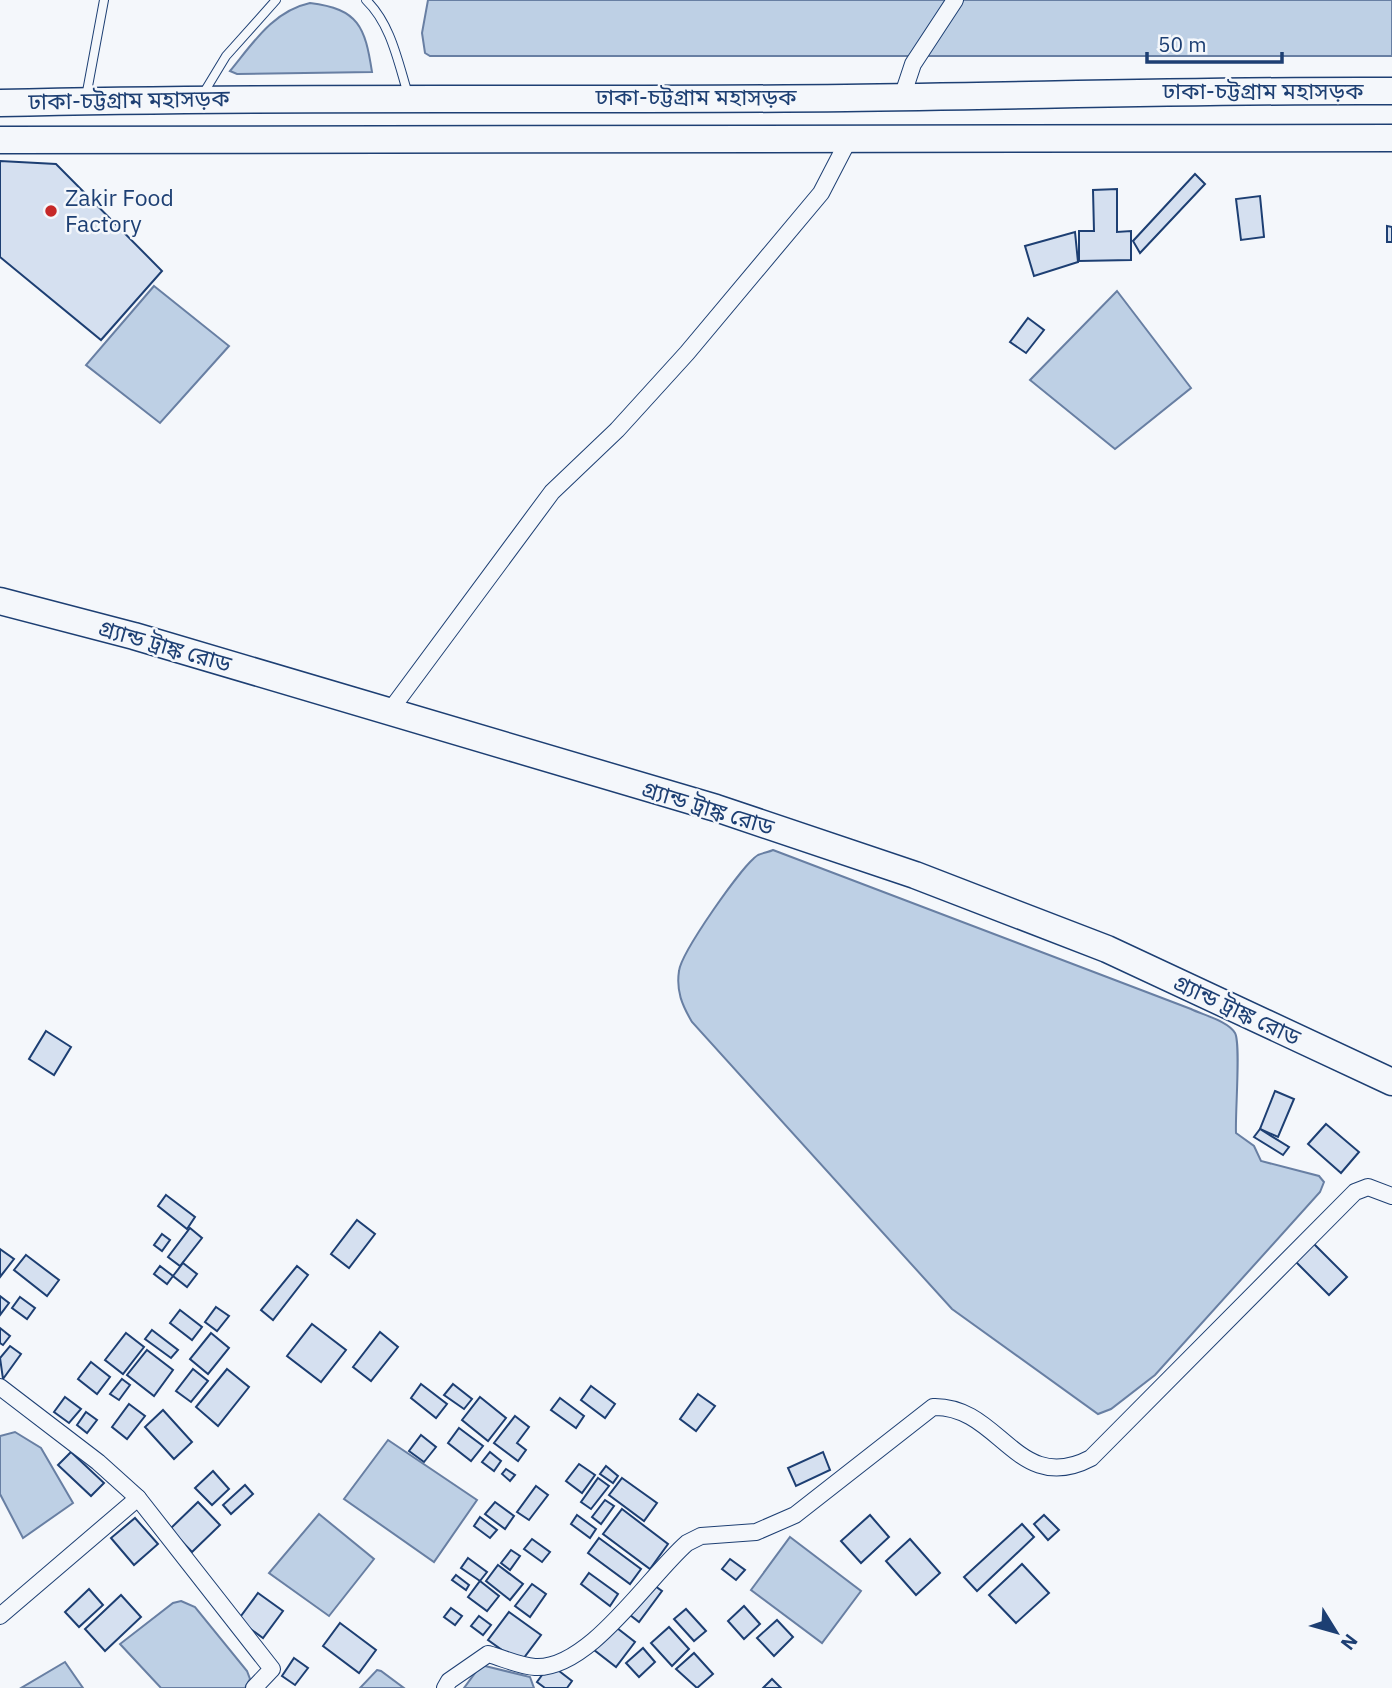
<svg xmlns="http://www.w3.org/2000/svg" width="1392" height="1688" font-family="'IBM Plex Sans','Noto Sans Bengali',sans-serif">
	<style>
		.water { fill: #bed0e5; stroke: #687fa3; stroke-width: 2 }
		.building { fill: #d5e0f0; stroke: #1d3f73; stroke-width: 2 }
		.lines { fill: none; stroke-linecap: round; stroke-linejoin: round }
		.service-casing { stroke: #1d3f73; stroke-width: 10 }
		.minor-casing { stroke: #1d3f73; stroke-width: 18 }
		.trunk-casing { stroke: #1d3f73; stroke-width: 29 }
		.service { stroke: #f4f7fb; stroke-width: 8 }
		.minor { stroke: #f4f7fb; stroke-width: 16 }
		.trunk { stroke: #f4f7fb; stroke-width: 26 }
		.poi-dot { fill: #c62828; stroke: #f4f7fb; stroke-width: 2.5 }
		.labels { text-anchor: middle; stroke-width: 5; stroke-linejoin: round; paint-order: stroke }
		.street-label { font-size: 23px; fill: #1d3f73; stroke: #f4f7fb }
		.poi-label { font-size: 23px; fill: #1d3f73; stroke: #f4f7fb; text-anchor: start }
	</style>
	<rect width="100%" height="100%" fill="#f4f7fb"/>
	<g class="water">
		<path d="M428,0H1392V56H430L425,53L422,33Z"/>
		<path d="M310,3C359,9 365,27 372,72L237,74L230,71C253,43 273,11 310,3Z"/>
		<path d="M154,286L229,346L160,423L86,365Z"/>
		<path d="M1117,291L1191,388L1115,449L1030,380Z"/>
		<path d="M773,850L1191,1009C1203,1015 1228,1021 1235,1033C1241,1043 1235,1114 1236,1133L1254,1146L1261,1161L1319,1176L1324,1182L1320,1192L1155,1375L1111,1409L1098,1414L952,1309L692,1022C682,1005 676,991 679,971C681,953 742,865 758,855C762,853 769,852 773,850Z"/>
		<path d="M15,1432L41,1448L73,1503L23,1538L0,1494V1436Z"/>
		<path d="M388,1440L477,1500L434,1562L344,1499Z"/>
		<path d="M319,1514L374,1559L329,1616L269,1573Z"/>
		<path d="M790,1537L861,1591L822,1643L751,1590Z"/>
		<path d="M181,1601L195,1607L247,1671L250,1679L245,1688H161L120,1644L173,1603Z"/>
		<path d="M65,1662L83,1688H21Z"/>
		<path d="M481,1665L530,1677L534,1688H464Z"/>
		<path d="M377,1670L381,1671L404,1688H360Z"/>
	</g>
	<g class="building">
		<path d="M0,161L56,164L162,271L101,340L0,257Z"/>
		<path d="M1195,174L1205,184L1140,253L1133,241Z"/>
		<path d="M1117,189V232L1131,231V260L1079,261V231H1094L1093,190Z"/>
		<path d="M1260,196L1264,237L1241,240L1236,199Z"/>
		<path d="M1387,226L1392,227V242H1387Z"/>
		<path d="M1075,232L1078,262L1034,276L1025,246Z"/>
		<path d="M1028,318L1044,330L1026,353L1010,342Z"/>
		<path d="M46,1031L71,1047L54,1075L29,1059Z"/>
		<path d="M1275,1091L1294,1099L1278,1137L1260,1129Z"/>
		<path d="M1326,1124L1359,1152L1341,1173L1308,1144Z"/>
		<path d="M1260,1129L1289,1147L1283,1155L1254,1137Z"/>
		<path d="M166,1195L195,1217L187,1229L158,1206Z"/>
		<path d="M357,1220L375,1234L349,1268L331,1254Z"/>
		<path d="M190,1228L202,1238L180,1266L168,1257Z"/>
		<path d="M162,1234L170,1240L162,1251L154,1245Z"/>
		<path d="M1310,1240L1347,1277L1329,1295L1292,1258Z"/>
		<path d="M0,1249L14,1259L0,1277Z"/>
		<path d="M26,1255L59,1280L47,1296L14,1270Z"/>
		<path d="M183,1263L197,1274L187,1287L173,1276Z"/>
		<path d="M160,1266L173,1276L167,1284L154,1274Z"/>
		<path d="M297,1266L308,1275L273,1320L261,1310Z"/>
		<path d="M0,1296L9,1303L0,1315Z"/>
		<path d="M20,1297L35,1308L27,1319L12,1308Z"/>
		<path d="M216,1307L229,1316L217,1331L205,1322Z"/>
		<path d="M180,1310L202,1327L192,1340L170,1323Z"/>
		<path d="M312,1324L346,1350L321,1382L287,1356Z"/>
		<path d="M0,1328L10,1336L3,1345L0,1343Z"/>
		<path d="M152,1330L178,1350L171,1358L145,1339Z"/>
		<path d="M380,1332L398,1347L371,1381L353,1367Z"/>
		<path d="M126,1333L144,1347L123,1374L105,1360Z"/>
		<path d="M211,1333L229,1348L208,1374L190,1359Z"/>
		<path d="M10,1346L21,1354L3,1379L0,1358Z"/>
		<path d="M147,1350L173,1370L154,1396L127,1375Z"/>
		<path d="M91,1362L110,1377L97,1394L78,1379Z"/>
		<path d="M193,1369L208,1381L191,1402L176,1391Z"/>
		<path d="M227,1369L249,1387L218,1426L196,1407Z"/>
		<path d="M122,1379L130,1385L119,1400L110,1394Z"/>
		<path d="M421,1384L447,1404L436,1418L411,1398Z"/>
		<path d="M453,1384L472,1399L464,1409L444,1395Z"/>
		<path d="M591,1386L615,1404L605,1418L581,1400Z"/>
		<path d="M698,1394L715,1406L696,1431L680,1419Z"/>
		<path d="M65,1397L81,1409L69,1423L54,1412Z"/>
		<path d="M480,1397L506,1418L488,1441L462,1420Z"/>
		<path d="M560,1398L584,1416L576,1428L551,1410Z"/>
		<path d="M129,1404L145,1416L127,1439L112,1427Z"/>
		<path d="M163,1410L192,1442L174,1459L145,1427Z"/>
		<path d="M86,1412L97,1420L87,1433L77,1425Z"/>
		<path d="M515,1416L529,1427L517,1443L526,1450L518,1461L494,1443Z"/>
		<path d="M459,1428L483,1446L471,1461L448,1443Z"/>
		<path d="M421,1435L436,1447L424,1462L409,1451Z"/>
		<path d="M71,1452L104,1483L91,1496L58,1465Z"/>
		<path d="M490,1452L501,1461L494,1471L482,1462Z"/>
		<path d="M823,1452L830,1470L796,1486L788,1468Z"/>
		<path d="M579,1464L595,1475L582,1493L566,1481Z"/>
		<path d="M606,1466L618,1476L613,1483L600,1474Z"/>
		<path d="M506,1469L515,1475L510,1481L502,1474Z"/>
		<path d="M213,1471L229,1489L212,1505L195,1488Z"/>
		<path d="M598,1478L609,1486L591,1509L581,1502Z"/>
		<path d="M622,1478L657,1503L644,1521L609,1495Z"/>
		<path d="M245,1485L253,1494L231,1514L223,1505Z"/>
		<path d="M536,1486L548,1495L529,1520L517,1512Z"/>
		<path d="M605,1500L614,1506L601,1524L592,1517Z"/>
		<path d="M198,1502L220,1525L192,1552L170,1529Z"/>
		<path d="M495,1502L514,1516L505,1529L485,1514Z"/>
		<path d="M622,1509L668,1544L650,1569L603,1534Z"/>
		<path d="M577,1515L596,1529L590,1538L571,1524Z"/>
		<path d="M870,1515L889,1537L861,1563L841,1541Z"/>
		<path d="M1044,1515L1059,1530L1048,1540L1034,1524Z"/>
		<path d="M480,1517L497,1530L490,1538L474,1526Z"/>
		<path d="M135,1518L158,1544L134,1565L111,1538Z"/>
		<path d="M1022,1524L1034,1537L977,1591L964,1577Z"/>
		<path d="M599,1538L641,1569L630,1584L588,1553Z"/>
		<path d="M532,1539L550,1552L542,1562L524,1549Z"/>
		<path d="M910,1539L940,1573L916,1595L886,1561Z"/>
		<path d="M511,1550L520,1556L510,1570L501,1563Z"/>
		<path d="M468,1558L487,1572L480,1581L461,1568Z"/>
		<path d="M730,1559L745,1570L736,1580L722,1569Z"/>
		<path d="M1022,1564L1049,1593L1016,1623L989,1595Z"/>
		<path d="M498,1565L523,1584L510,1600L486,1581Z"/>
		<path d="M589,1573L618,1594L610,1606L581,1584Z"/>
		<path d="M456,1575L469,1585L466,1590L452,1580Z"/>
		<path d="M480,1581L499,1596L487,1611L468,1597Z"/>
		<path d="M648,1581L662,1591L639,1622L625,1611Z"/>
		<path d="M532,1584L546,1594L530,1617L515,1606Z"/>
		<path d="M89,1589L103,1605L79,1627L65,1612Z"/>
		<path d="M258,1593L283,1611L263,1638L238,1620Z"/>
		<path d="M121,1595L141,1617L105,1651L85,1629Z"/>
		<path d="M744,1606L760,1624L744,1639L728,1621Z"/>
		<path d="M451,1608L462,1616L455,1625L444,1617Z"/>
		<path d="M686,1609L706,1631L694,1641L674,1619Z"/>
		<path d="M509,1612L541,1635L520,1663L488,1640Z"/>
		<path d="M479,1616L491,1625L483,1635L471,1626Z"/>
		<path d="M777,1620L793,1637L774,1656L757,1638Z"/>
		<path d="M608,1621L635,1642L616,1667L589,1646Z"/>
		<path d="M340,1623L376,1650L359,1673L323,1646Z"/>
		<path d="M669,1627L689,1649L672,1666L651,1643Z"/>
		<path d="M643,1648L655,1662L639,1677L626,1663Z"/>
		<path d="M694,1653L713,1674L697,1688L676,1669Z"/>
		<path d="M294,1658L308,1668L295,1685L282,1676Z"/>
		<path d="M550,1664L572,1681L567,1688H545L537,1682Z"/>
		<path d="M772,1679L781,1688H763Z"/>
	</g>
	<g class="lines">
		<defs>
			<g id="service">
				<path d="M366,0C391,24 398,62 408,94"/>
				<path d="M203,94L226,56L276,0"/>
				<path d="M86,97L104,0"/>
			</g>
			<g id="minor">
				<path d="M902,97L913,64L955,0"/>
				<path d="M389,712L552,492L617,430L687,353L821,193L849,139"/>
				<path d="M0,1387L98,1462L138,1498L0,1616"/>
				<path d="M138,1498L272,1669L254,1688"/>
				<path d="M445,1688L449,1681L488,1654C503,1658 519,1666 535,1667C589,1670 648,1577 687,1543L701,1536L756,1532L795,1515L933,1407C1000,1405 1017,1497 1091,1458L1355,1192L1368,1187L1392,1196"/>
			</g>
			<g id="trunk">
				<path d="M0,103C282,96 564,101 846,98C1028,96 1210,90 1392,91"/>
				<path d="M0,140L1392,138"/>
				<path d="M0,601L134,636L716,808L915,875L1107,949L1392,1082"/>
			</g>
		</defs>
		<use href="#service" class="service-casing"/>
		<use href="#minor" class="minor-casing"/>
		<use href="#trunk" class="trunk-casing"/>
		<use href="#service" class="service"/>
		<use href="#minor" class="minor"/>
		<use href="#trunk" class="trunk"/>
	</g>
	<circle class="poi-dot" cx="51" cy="211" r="7"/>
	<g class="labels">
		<g class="street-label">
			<text x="1263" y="99">ঢাকা-চট্টগ্রাম মহাসড়ক</text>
			<text x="696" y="105">ঢাকা-চট্টগ্রাম মহাসড়ক</text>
			<text transform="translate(129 100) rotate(-1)" y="8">ঢাকা-চট্টগ্রাম মহাসড়ক</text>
			<text transform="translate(165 646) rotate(16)" y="8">গ্র্যান্ড ট্রাঙ্ক রোড</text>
			<text transform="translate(708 808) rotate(17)" y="8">গ্র্যান্ড ট্রাঙ্ক রোড</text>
			<text transform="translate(1237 1010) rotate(25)" y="8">গ্র্যান্ড ট্রাঙ্ক রোড</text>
		</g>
		<g class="poi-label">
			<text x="65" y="206">Zakir Food<tspan x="65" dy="26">Factory</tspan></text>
		</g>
	</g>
	<g transform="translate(1336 1632) rotate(127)" stroke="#f4f7fb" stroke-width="5" paint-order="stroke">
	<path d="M0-5L12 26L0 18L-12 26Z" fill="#1d3f73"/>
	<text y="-10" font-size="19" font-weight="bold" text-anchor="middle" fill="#1d3f73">N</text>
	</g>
	<path d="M1147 52v10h135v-10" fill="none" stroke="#1d3f73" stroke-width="3.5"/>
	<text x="1158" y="52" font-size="21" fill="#1d3f73" stroke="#f4f7fb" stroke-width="5" paint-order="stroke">50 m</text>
</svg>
